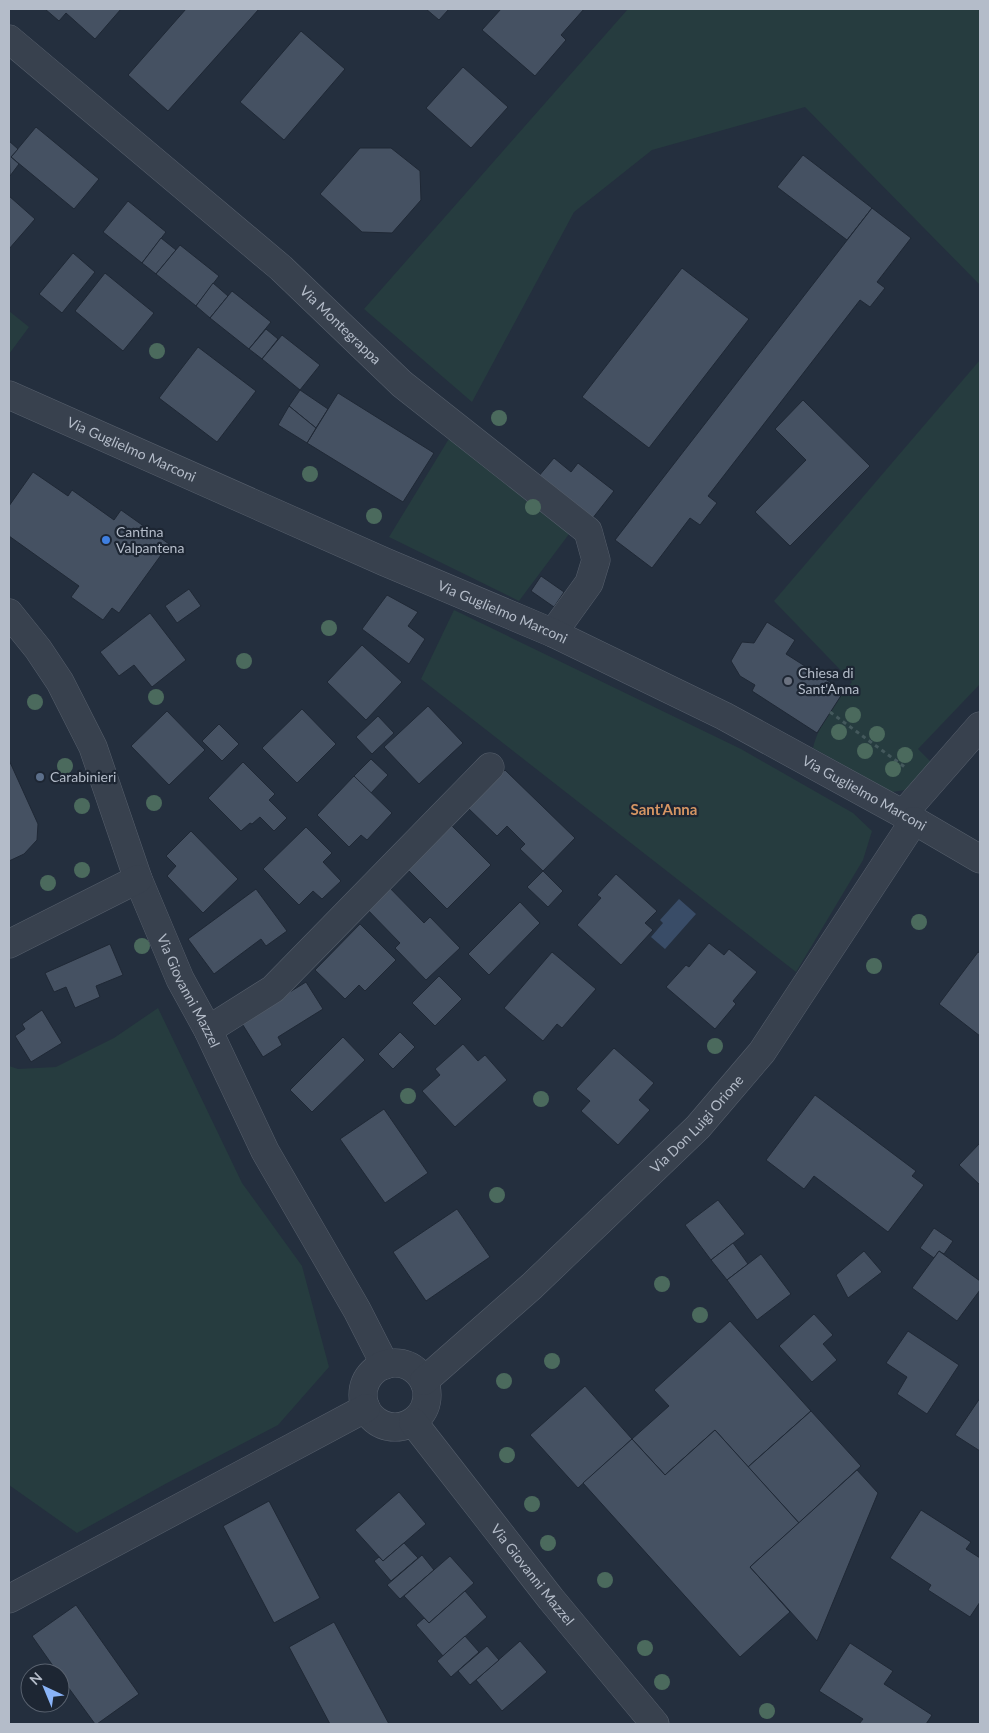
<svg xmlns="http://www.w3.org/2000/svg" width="989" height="1733" font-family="Lato,sans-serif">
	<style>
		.green { fill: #263c3f }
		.water { fill: #394c67 }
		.building { fill: #455162; stroke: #1f2835 }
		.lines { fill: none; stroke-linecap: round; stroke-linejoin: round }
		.minor-casing { stroke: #565f6c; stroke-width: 29 }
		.path { stroke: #44595c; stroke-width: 3; stroke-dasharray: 4 4; stroke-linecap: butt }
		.minor { stroke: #38414e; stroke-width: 28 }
		.tree { fill: #4b6a5d }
		.shop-dot { fill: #3f7fe0; stroke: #1d2633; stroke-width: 2 }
		.worship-dot { fill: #6b7280; stroke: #1d2633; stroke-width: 2 }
		.service-dot { fill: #5c6f8a; stroke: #1d2633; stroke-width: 2 }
		.labels { text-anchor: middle; stroke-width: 4.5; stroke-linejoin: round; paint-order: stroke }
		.street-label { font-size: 14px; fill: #b4bcc9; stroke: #1d2633 }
		.poi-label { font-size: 14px; fill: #b4bcc9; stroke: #1d2633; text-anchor: start }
		.neighbourhood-label { font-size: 15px; font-weight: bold; fill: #d59563; stroke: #1d2633 }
	</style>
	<rect width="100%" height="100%" fill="#242f3e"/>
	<g class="green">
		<path d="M628,9H980V285L805,107L652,150L574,212L472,402L364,309Z"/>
		<path d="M9,311L29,327L9,354Z"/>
		<path d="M980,360V684L918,749L931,762L906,790L892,792L813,748C819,724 836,700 852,682L774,601Z"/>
		<path d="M450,437L572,530L519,601L389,537Z"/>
		<path d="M454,610L741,749L853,813L872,831L863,860L796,972L421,679Z"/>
		<path d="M158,1008L242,1183L302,1266L329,1367L278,1425L167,1483L77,1533L9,1485V1066L18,1069L56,1067L114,1038Z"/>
	</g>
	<path class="water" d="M679,899L696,914L665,949L651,937L663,923L660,920Z"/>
	<g class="building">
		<path d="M45,9H121L95,39L66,13L59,21Z"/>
		<path d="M186,9H259L168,111L128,75Z"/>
		<path d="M426,9H449L439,20Z"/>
		<path d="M501,9H584L561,35L566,40L535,76L482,30Z"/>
		<path d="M301,31L345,69L284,140L240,102Z"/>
		<path d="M463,67L508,107L471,148L426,108Z"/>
		<path d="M36,127L99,179L74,209L11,157Z"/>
		<path d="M9,141L18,149L11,157L19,164L10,176Z"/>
		<path d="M360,148H391L420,171L421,200L392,233L362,232L320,194Z"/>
		<path d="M803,155L872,208L847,240L777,187Z"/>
		<path d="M9,196L35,219L9,249Z"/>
		<path d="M128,201L166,232L142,263L103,232Z"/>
		<path d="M872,208L911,238L877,282L885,288L870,307L860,300L708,496L717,503L700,525L690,518L652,568L615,540Z"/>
		<path d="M161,238L176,250L156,274L142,263Z"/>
		<path d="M180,245L219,276L196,306L156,274Z"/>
		<path d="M73,253L95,272L62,313L39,294Z"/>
		<path d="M682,268L749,319L649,448L582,397Z"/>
		<path d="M105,273L154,313L123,351L75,311Z"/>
		<path d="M213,283L228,296L210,318L196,306Z"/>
		<path d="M232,291L271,322L249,349L210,318Z"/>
		<path d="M266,329L278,339L262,359L249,349Z"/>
		<path d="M282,335L320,365L300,390L262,359Z"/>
		<path d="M198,347L256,391L217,442L159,398Z"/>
		<path d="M300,390L328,409L316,428L289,406Z"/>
		<path d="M338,393L434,453L403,502L307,443Z"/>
		<path d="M803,400L870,466L790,546L755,512L806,460L775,429Z"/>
		<path d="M289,406L316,428L307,443L278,425Z"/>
		<path d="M554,458L571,472L578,463L614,491L592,519L538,477Z"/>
		<path d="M33,472L68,496L72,490L114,520L121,510L169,544L119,613L112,608L103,620L71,597L79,586L9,536V506Z"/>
		<path d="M541,576L564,592L554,607L531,591Z"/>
		<path d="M189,589L201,606L177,623L165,606Z"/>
		<path d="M387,595L418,612L408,626L425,639L409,664L362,629Z"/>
		<path d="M150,613L186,660L152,687L134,665L119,676L100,652Z"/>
		<path d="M767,622L795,640L786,654L844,691L817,733L752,691L755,685L740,676L731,661L742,642L754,643Z"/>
		<path d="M362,645L402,682L366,720L327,682Z"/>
		<path d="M428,706L463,743L419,784L384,747Z"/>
		<path d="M302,709L336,744L297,783L262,748Z"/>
		<path d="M167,711L205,750L169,785L131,746Z"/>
		<path d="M378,716L394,733L372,754L356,737Z"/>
		<path d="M219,724L239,744L222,761L202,741Z"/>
		<path d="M371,759L388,775L371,793L354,776Z"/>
		<path d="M9,760L38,824L37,840L24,854L9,861Z"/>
		<path d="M243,762L275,794L269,800L287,818L274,831L260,817L252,824L250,823L241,831L208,798Z"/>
		<path d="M505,770L575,838L543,871L520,849L525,844L507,826L497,836L468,808Z"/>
		<path d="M354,776L392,813L367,840L361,835L349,847L317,815Z"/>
		<path d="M448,822L491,865L447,909L404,866Z"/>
		<path d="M306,827L332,853L323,862L341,881L322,899L313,891L299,905L263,869Z"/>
		<path d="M191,831L238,879L203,913L167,876L176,866L166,856Z"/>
		<path d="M543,871L563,891L548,907L527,887Z"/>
		<path d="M616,874L657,911L645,923L653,930L621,965L577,925L601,898L597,895Z"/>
		<path d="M385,883L424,923L430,917L460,948L426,980L395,948L400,943L363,905Z"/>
		<path d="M256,889L287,931L266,946L261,939L214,974L188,939Z"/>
		<path d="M520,902L540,923L489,975L468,954Z"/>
		<path d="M360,924L396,960L365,991L359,985L345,999L315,970Z"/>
		<path d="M709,943L724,955L729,949L757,972L733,1001L736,1004L715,1029L666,987L686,965L689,967Z"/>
		<path d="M110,944L123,975L96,986L100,997L75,1008L66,987L54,992L45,973Z"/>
		<path d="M552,952L596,989L562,1028L557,1024L543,1041L504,1008Z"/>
		<path d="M978,952L980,953V1036L939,1004Z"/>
		<path d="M439,976L462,999L435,1026L412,1003Z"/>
		<path d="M306,982L323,1009L278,1037L282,1045L263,1057L241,1022Z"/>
		<path d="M42,1010L62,1043L31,1062L15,1036L25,1029L22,1024Z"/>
		<path d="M400,1032L415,1047L393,1069L378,1054Z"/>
		<path d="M343,1037L365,1060L312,1112L290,1090Z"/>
		<path d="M463,1044L478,1061L485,1055L507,1080L455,1127L422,1091L440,1075L435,1069Z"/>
		<path d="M614,1048L654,1083L639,1100L650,1110L618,1145L581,1111L590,1101L576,1089Z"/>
		<path d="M815,1095L916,1171L912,1176L924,1185L888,1232L814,1176L804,1189L766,1160Z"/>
		<path d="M384,1109L428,1173L385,1203L340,1139Z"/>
		<path d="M980,1143V1185L959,1165Z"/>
		<path d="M718,1200L745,1234L711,1260L685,1225Z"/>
		<path d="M457,1209L490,1257L426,1301L393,1252Z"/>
		<path d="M934,1228L953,1241L944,1254L939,1251L934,1258L920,1248Z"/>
		<path d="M733,1243L748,1264L727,1280L711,1260Z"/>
		<path d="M864,1251L882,1272L848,1298L836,1275Z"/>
		<path d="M939,1251L980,1281V1290L957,1321L912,1288Z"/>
		<path d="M761,1254L791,1294L757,1320L727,1280Z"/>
		<path d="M814,1314L833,1335L823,1344L837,1360L812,1382L779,1346Z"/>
		<path d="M730,1321L811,1411L748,1467L715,1430L665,1475L632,1439L669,1406L654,1390Z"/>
		<path d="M908,1331L959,1365L927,1414L897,1394L907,1377L886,1363Z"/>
		<path d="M585,1386L632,1439L578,1488L530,1435Z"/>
		<path d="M980,1398V1451L955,1435Z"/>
		<path d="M811,1411L861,1466L799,1523L748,1467Z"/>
		<path d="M715,1430L799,1523L750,1567L790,1612L740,1657L583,1483L632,1439L665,1475Z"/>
		<path d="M857,1470L878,1493L817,1641L750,1567Z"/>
		<path d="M399,1492L426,1524L383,1561L355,1530Z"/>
		<path d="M269,1501L320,1598L274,1623L223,1526Z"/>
		<path d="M921,1510L971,1542L966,1549L980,1558V1602L970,1617L928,1590L931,1585L890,1558Z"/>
		<path d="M404,1543L418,1558L391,1581L374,1561L379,1557L383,1561Z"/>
		<path d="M422,1555L434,1570L400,1599L387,1585Z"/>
		<path d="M450,1556L474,1583L429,1623L404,1596Z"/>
		<path d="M465,1591L487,1617L443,1656L416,1625L424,1618L429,1623Z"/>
		<path d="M76,1605L139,1694L97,1724H95L60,1676V1673H58L32,1636Z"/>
		<path d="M334,1622L389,1724H330L289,1647Z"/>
		<path d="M465,1636L479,1652L451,1677L437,1661Z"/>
		<path d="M520,1641L547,1672L502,1711L476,1680Z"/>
		<path d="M850,1643L893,1671L884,1684L932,1715L926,1724H859L863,1719L819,1691Z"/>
		<path d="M487,1646L499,1660L470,1685L458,1671Z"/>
	</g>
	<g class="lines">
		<defs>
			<g id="minor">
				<path id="s1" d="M9,39L281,268L402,384L588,531L596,560L589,583L553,633"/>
				<path id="s2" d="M9,395L385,562L553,633L724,716L903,814L980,859"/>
				<path id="s3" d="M9,613L38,649L60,682L93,747L138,879L180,979L208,1030L265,1151L357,1310L385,1365"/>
				<path d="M903,814L980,726"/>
				<path d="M9,944L138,879"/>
				<path d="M208,1030L273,989L490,767"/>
				<circle cx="395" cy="1395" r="32"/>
				<path id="s4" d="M424,1381L532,1286L698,1127L762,1052L914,821"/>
				<path id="s5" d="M413,1422L551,1599L655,1724"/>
				<path d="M9,1599L366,1408"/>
			</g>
		</defs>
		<use href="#minor" class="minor-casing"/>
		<path class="path" d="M830,712L906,768"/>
		<use href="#minor" class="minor"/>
	</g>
	<g class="tree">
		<circle cx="157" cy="351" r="8"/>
		<circle cx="499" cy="418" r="8"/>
		<circle cx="310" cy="474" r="8"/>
		<circle cx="533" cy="507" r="8"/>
		<circle cx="374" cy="516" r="8"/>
		<circle cx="329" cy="628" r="8"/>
		<circle cx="244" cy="661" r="8"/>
		<circle cx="156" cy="697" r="8"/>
		<circle cx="35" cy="702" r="8"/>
		<circle cx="853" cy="715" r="8"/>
		<circle cx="839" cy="732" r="8"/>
		<circle cx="877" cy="734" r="8"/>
		<circle cx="865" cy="751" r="8"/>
		<circle cx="905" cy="755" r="8"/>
		<circle cx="65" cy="766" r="8"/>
		<circle cx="893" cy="769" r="8"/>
		<circle cx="154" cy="803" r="8"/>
		<circle cx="82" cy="806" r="8"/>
		<circle cx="82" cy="870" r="8"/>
		<circle cx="48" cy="883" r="8"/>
		<circle cx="919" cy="922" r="8"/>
		<circle cx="142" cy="946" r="8"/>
		<circle cx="874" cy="966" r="8"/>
		<circle cx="715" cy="1046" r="8"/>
		<circle cx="408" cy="1096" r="8"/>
		<circle cx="541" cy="1099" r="8"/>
		<circle cx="497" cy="1195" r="8"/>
		<circle cx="662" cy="1284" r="8"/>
		<circle cx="700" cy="1315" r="8"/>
		<circle cx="552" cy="1361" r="8"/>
		<circle cx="504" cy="1381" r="8"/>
		<circle cx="507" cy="1455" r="8"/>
		<circle cx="532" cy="1504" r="8"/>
		<circle cx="548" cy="1543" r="8"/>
		<circle cx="605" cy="1580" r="8"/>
		<circle cx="645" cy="1648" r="8"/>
		<circle cx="662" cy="1682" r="8"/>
		<circle cx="767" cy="1711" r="8"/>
	</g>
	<circle class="shop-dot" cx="106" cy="540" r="5"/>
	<circle class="worship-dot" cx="788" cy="681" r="5"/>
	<circle class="service-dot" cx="40" cy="777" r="5"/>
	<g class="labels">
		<g class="street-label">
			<text dy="5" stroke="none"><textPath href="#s1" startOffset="438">Via Montegrappa</textPath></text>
			<text dy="5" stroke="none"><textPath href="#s2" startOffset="134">Via Guglielmo Marconi</textPath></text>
			<text dy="5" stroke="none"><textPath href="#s2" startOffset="539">Via Guglielmo Marconi</textPath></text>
			<text dy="5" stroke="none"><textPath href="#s2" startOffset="944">Via Guglielmo Marconi</textPath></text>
			<text dy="5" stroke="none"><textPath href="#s3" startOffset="421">Via Giovanni Mazzel</textPath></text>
			<text dy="5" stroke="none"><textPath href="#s4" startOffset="375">Via Don Luigi Orione</textPath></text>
			<text dy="5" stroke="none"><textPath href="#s5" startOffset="194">Via Giovanni Mazzel</textPath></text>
		</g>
		<g class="poi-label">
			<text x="116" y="537">Cantina<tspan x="116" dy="16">Valpantena</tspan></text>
			<text x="798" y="678">Chiesa di<tspan x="798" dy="16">Sant'Anna</tspan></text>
			<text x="50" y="782">Carabinieri</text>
		</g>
		<g class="neighbourhood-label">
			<text x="664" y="815">Sant'Anna</text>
		</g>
	</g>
	<rect width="989" height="1733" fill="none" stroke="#b4bcc9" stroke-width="20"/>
	<g transform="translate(45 1688) rotate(316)"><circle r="24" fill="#1d2633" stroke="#59626f"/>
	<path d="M0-4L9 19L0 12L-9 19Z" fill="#8ab4f8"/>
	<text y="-8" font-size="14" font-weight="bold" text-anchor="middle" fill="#b4bcc9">N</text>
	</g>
</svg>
